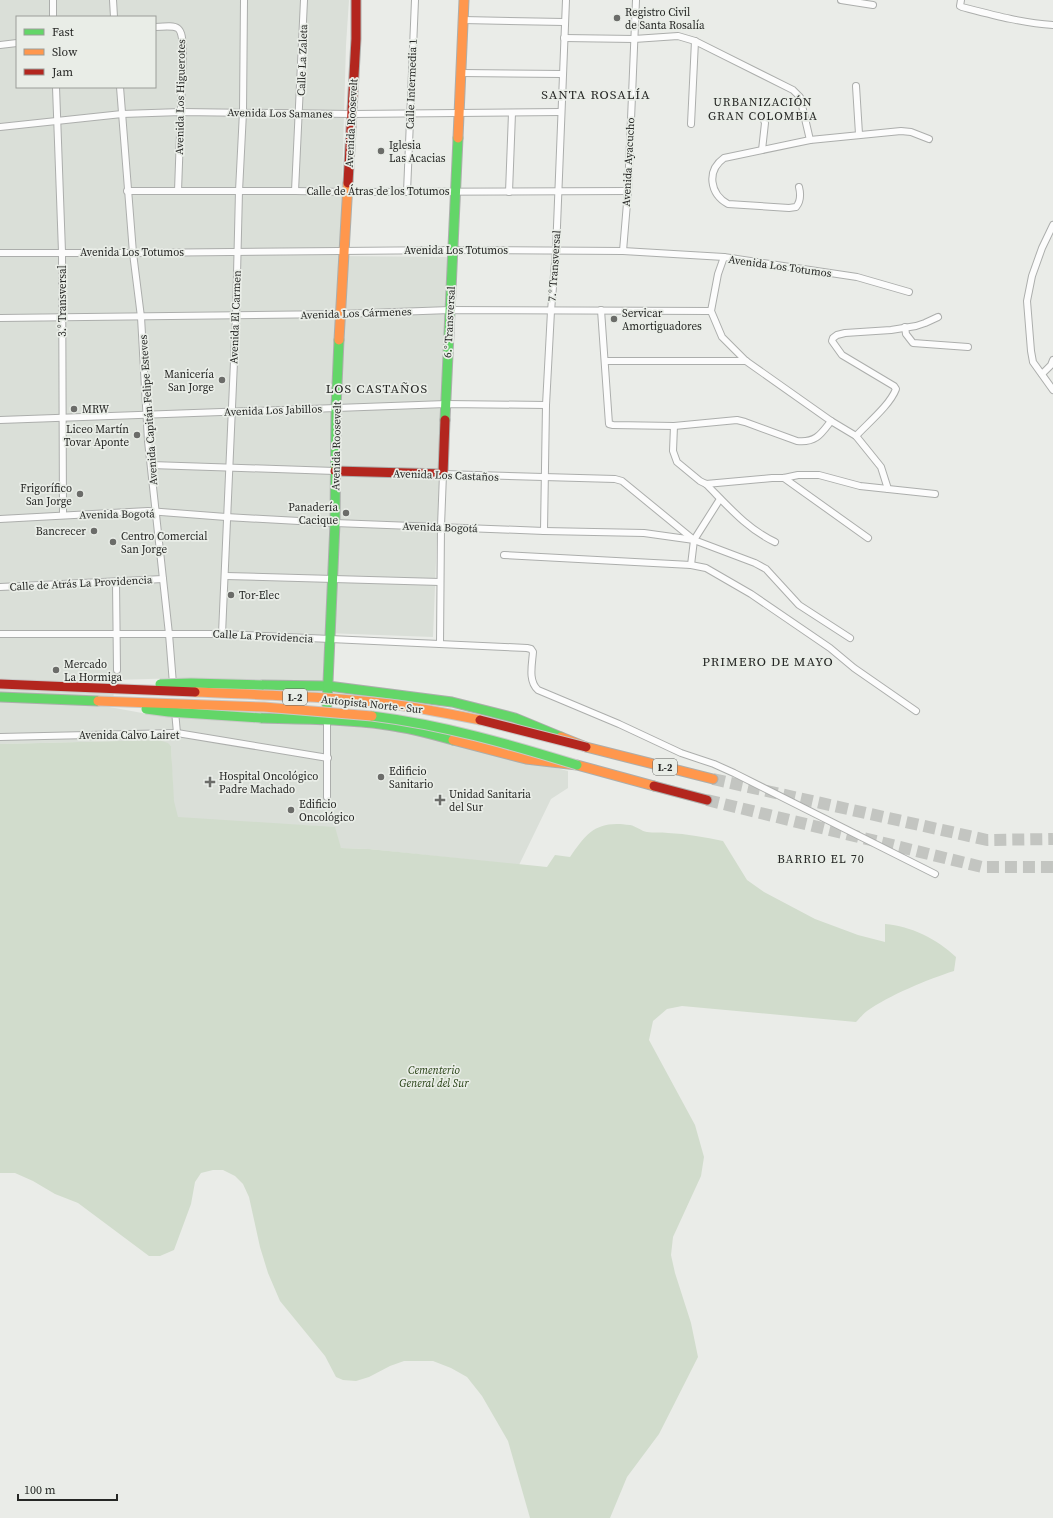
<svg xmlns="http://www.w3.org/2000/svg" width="1053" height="1518" font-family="'Source Serif 4',serif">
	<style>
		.built { fill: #dadfd8; fill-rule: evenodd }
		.green { fill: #d1dccc }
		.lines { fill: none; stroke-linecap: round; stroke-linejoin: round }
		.highway-tunnel { stroke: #c3c5c1; stroke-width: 12; stroke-dasharray: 12 6; stroke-linecap: butt }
		.street-casing { stroke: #acaeac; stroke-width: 8 }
		.fast-casing { stroke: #acaeac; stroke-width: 11 }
		.slow-casing { stroke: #acaeac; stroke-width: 11 }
		.jam-casing { stroke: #acaeac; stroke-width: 11 }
		.street { stroke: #fcfcfc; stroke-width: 6 }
		.fast { stroke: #63d668; stroke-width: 9 }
		.slow { stroke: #ff974d; stroke-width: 9 }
		.jam { stroke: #b3261e; stroke-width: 9 }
		.fast-bridge-casing { stroke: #c8c8c7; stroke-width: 11; stroke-linecap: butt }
		.slow-bridge-casing { stroke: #c8c8c7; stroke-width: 11; stroke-linecap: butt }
		.jam-bridge-casing { stroke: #c8c8c7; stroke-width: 11; stroke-linecap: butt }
		.fast-bridge { stroke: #63d668; stroke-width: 9 }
		.slow-bridge { stroke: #ff974d; stroke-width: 9 }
		.jam-bridge { stroke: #b3261e; stroke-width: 9 }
		.poi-dot { fill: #6b6c69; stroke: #e9ede7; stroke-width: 1.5 }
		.labels { text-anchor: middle; stroke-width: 3.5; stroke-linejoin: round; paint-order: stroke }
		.shield { fill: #e9ede7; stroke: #60625f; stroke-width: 1 }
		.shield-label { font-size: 10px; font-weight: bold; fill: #262725 }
		.poi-label { font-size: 11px; fill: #262725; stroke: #e9ede7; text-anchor: start }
		.street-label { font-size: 11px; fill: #262725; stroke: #e9ede7 }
		.park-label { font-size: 11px; font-style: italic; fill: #1e390b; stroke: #e9ede7 }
		.neighbourhood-label { font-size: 12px; letter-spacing: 1px; fill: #262725; stroke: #e9ede7 }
		.quarter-label { font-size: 13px; letter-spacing: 1px; fill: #262725; stroke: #e9ede7 }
	</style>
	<rect width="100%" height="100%" fill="#eaece8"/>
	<path class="built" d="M0,0H349L346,45L340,256L448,257L433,637L325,633L323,681L183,678L113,680L114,704L104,706L153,715L276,718L412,733L568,771V788L551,799L519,865L369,849L341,848L323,828L315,826L174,819L171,746L159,740L0,744ZM17,17H155V87H17Z"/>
	<path class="green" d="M159,740L168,743L171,746L174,801L178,817L335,827L341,848L369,849L547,867L555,855L570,857C587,832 597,820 630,825C636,826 641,831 647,832C653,833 661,832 668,833C687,834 705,837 723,841L747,880L764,892L815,919L858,935L885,942V924C911,926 937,939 956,957L954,971C928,979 888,996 867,1011C863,1014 859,1019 856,1022L682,1006L667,1009L653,1021L649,1040L695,1125L704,1157L701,1176L673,1237L671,1255L675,1273L691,1323L698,1357L659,1434L627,1477L610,1518H530L508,1441L482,1396L467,1377L451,1368L433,1361H404L390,1366L369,1377L356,1381L343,1380L336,1377L325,1356L280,1301L268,1273L260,1247L249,1197L243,1184L235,1176L223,1170H213L201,1173L195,1182L191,1204L174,1250L160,1256H149L78,1203L55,1194L33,1181L15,1173H0V744Z"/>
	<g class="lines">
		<g class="highway-tunnel">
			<path d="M713,779L987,840L1053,839"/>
			<path d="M707,800L982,867H1053"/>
		</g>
		<defs>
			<g id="street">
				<path d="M53,0V17"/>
				<path d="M113,0L114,17"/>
				<path d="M841,0L873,5"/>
				<path d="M961,0L960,6L962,7C993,15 1022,23 1053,25"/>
				<path d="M463,20L564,22"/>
				<path d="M155,27C180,25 182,25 183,51L178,191"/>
				<path d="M564,38L634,39L678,36L695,41L793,90L800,97L810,140L901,131L911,132L929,139"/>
				<path d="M0,45L17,43"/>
				<path d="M462,73L562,74"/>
				<path d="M856,86L859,134"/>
				<path d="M56,87L62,252L63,515"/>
				<path d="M120,87L133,253L141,317L148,441L169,634L173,684"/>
				<path d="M691,124L695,41"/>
				<path d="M0,127L122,114L181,112L352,114L561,112"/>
				<path d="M762,150L765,123L763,118"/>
				<path d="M799,187C801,195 801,201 796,207L789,208L728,204C710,194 706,171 724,158L810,140"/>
				<path d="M127,191H295L347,192L628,191"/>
				<path d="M295,191L304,0"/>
				<path d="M407,192L415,0"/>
				<path d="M509,192L512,113"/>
				<path d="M1053,225L1042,248L1032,276L1027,301L1031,351L1033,362L1053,390"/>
				<path d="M623,251L628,191L636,0"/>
				<path d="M0,253H133L453,250L623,251L724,257L857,277L909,292"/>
				<path d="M724,257L718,274L711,311L722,337L746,361L831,421L856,436L881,467L888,489"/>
				<path d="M601,310L609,424L613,425L674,426L737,420L745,422L797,441C816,443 821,434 831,421"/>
				<path d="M0,318L340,314L450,310L711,311"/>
				<path d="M905,327L906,334L913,343L968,347"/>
				<path d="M605,361H746"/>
				<path d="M1042,374L1051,365L1053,360"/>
				<path d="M0,420L446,404L546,405"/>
				<path d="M674,426L673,451L677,462L700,481L706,484L772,478H784L798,475H819L860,486L935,494"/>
				<path d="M856,436C868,423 890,405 896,389L894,386L842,355L832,341L833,338L837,335L845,333L891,330L916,326L925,323L938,317"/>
				<path d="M151,465L335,471"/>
				<path d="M784,478L868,538"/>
				<path d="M706,484C727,505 747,529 775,542"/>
				<path d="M0,519L148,511L226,517L335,523L544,531L644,533L694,540L755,563L766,569L799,605L850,638"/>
				<path d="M544,531L546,405L551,311L556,251L566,0"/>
				<path d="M504,555L691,565L706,568L751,594L830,648L854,668L916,711"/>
				<path d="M691,565L694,540L720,499"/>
				<path d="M226,576L440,582"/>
				<path d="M116,582L117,670"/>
				<path d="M0,587L163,579"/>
				<path d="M0,634H222L527,648L531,649L533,652C532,665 528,681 538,690L619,724L681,753L714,764L734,773L935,874"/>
				<path d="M222,634L236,316L239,191L243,112L244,0"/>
				<path d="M440,644L441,526L443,474L615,479L622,481L694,540"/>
				<path d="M175,711L177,733"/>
				<path d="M327,719V797"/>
				<path d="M0,737L177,733L328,758"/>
			</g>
			<g id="fast">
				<path d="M445,420L458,138"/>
				<path d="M262,685L328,686L452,702L515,718L561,737"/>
				<path d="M0,697L98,701"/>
				<path d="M327,705L335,523L336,408L339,340"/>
				<path d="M261,718C303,719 345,719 387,725C410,728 432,734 453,740"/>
			</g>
			<g id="slow">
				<path d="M458,138L464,0"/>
				<path d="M339,340L348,183"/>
				<path d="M561,737L586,747L713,779"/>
				<path d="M453,740L526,759L577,765L654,786"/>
			</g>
			<g id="jam">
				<path d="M348,183L356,39V0"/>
				<path d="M335,471L443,474L445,420"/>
				<path d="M654,786L707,800"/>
			</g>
		</defs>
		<use href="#street" class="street-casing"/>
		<use href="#fast" class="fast-casing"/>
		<use href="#slow" class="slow-casing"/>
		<use href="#jam" class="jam-casing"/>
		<use href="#street" class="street"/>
		<use href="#fast" class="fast"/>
		<use href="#slow" class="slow"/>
		<use href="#jam" class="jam"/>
		<defs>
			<g id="fast-bridge">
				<path d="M160,684L191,683L262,685"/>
				<path d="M146,709L169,712L261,718"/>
				<path d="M372,716C443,725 509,744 577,765"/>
			</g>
			<g id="slow-bridge">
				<path d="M195,692C260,695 325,696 390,704C421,708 450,714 480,720"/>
				<path d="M98,701L264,707L372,716"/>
			</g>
			<g id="jam-bridge">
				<path d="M0,684L195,692"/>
				<path d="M480,720L586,747"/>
			</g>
		</defs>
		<use href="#fast-bridge" class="fast-bridge-casing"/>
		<use href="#slow-bridge" class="slow-bridge-casing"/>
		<use href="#jam-bridge" class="jam-bridge-casing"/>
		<use href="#fast-bridge" class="fast-bridge"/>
		<use href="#slow-bridge" class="slow-bridge"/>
		<use href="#jam-bridge" class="jam-bridge"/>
	</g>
	<g class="poi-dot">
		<circle cx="617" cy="18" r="4"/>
		<circle cx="381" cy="151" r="4"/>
		<circle cx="614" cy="319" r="4"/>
		<circle cx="222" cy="380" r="4"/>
		<circle cx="74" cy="409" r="4"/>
		<circle cx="137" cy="435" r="4"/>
		<circle cx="80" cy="494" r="4"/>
		<circle cx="346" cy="513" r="4"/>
		<circle cx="94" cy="531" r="4"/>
		<circle cx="113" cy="542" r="4"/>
		<circle cx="231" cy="595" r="4"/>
		<circle cx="56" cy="670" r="4"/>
		<circle cx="381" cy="777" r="4"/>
		<path d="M208 776h4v4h4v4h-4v4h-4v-4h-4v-4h4z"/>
		<path d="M438 794h4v4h4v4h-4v4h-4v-4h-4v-4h4z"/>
		<circle cx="291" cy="810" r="4"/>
	</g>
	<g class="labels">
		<g class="shield">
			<rect x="283" y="689" width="24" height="16" rx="3"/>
			<rect x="653" y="759" width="24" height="16" rx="3"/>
		</g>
		<g class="shield-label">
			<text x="295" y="701">L-2</text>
			<text x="665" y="771">L-2</text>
		</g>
		<g class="poi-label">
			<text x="625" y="16">Registro Civil<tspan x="625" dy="13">de Santa Rosalía</tspan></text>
			<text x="389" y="149">Iglesia<tspan x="389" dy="13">Las Acacias</tspan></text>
			<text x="622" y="317">Servicar<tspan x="622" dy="13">Amortiguadores</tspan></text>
			<text x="214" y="378" text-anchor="end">Manicería<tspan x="214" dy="13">San Jorge</tspan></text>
			<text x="82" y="413">MRW</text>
			<text x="129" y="433" text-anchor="end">Liceo Martín<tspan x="129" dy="13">Tovar Aponte</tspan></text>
			<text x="72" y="492" text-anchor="end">Frigorífico<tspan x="72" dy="13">San Jorge</tspan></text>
			<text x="338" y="511" text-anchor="end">Panadería<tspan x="338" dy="13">Cacique</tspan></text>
			<text x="86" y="535" text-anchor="end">Bancrecer</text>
			<text x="121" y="540">Centro Comercial<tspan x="121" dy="13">San Jorge</tspan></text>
			<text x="239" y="599">Tor-Elec</text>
			<text x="64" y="668">Mercado<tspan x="64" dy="13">La Hormiga</tspan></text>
			<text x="389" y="775">Edificio<tspan x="389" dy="13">Sanitario</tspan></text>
			<text x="219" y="780">Hospital Oncológico<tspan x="219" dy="13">Padre Machado</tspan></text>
			<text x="449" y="798">Unidad Sanitaria<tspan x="449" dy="13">del Sur</tspan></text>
			<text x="299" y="808">Edificio<tspan x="299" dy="13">Oncológico</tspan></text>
		</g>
		<g class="street-label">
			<text transform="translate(302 60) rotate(-88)" y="4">Calle La Zaleta</text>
			<text transform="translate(411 84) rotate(-88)" y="4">Calle Intermedia 1</text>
			<text transform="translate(180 97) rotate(-89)" y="4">Avenida Los Higuerotes</text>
			<text transform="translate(280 113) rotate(1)" y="4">Avenida Los Samanes</text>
			<text transform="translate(351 123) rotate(-87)" y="4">Avenida Roosevelt</text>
			<text transform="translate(628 162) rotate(-87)" y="4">Avenida Ayacucho</text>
			<text x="378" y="195">Calle de Átras de los Totumos</text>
			<text x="456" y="254">Avenida Los Totumos</text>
			<text x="132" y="256">Avenida Los Totumos</text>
			<text transform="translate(554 266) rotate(-86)" y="4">7.° Transversal</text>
			<text transform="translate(780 266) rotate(8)" y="4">Avenida Los Totumos</text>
			<text transform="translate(62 301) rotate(-90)" y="4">3.° Transversal</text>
			<text transform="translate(356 313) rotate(-2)" y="4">Avenida Los Cármenes</text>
			<text transform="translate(235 317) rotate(-88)" y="4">Avenida El Carmen</text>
			<text transform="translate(449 322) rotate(-87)" y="4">6.° Transversal</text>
			<text transform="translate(148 410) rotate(-94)" y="4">Avenida Capitán Felipe Esteves</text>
			<text transform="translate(273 410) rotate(-2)" y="4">Avenida Los Jabillos</text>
			<text transform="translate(336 446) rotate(-89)" y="4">Avenida Roosevelt</text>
			<text transform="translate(446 475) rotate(2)" y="4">Avenida Los Castaños</text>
			<text transform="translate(117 514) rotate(-1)" y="4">Avenida Bogotá</text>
			<text transform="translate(440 527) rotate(2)" y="4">Avenida Bogotá</text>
			<text transform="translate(81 583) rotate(-3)" y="4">Calle de Atrás La Providencia</text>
			<text transform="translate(263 636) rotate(3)" y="4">Calle La Providencia</text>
			<text transform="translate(372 704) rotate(6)" y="4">Autopista Norte - Sur</text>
			<text x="129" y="739">Avenida Calvo Lairet</text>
		</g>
		<g class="park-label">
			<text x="434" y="1074">Cementerio<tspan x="434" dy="13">General del Sur</tspan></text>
		</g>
		<g class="neighbourhood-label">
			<text x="763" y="106">URBANIZACIÓN<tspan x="763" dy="14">GRAN COLOMBIA</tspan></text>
			<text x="821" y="863">BARRIO EL 70</text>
		</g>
		<g class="quarter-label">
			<text x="596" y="99">SANTA ROSALÍA</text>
			<text x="377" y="393">LOS CASTAÑOS</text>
			<text x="768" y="666">PRIMERO DE MAYO</text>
		</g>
	</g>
	<rect x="16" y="16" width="140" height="72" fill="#e9ede7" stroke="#9b9e99"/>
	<rect x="24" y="29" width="20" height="6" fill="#63d668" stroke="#9b9e99"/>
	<text x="52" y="36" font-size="12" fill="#262725">Fast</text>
	<rect x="24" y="49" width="20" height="6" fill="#ff974d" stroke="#9b9e99"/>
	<text x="52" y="56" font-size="12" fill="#262725">Slow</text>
	<rect x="24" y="69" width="20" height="6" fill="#b3261e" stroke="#9b9e99"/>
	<text x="52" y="76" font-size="12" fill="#262725">Jam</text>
	<path d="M18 1494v6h99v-6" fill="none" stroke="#262725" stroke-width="2"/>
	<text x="24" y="1494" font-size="12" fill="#262725" stroke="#e9ede7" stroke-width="3" paint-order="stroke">100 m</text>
</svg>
